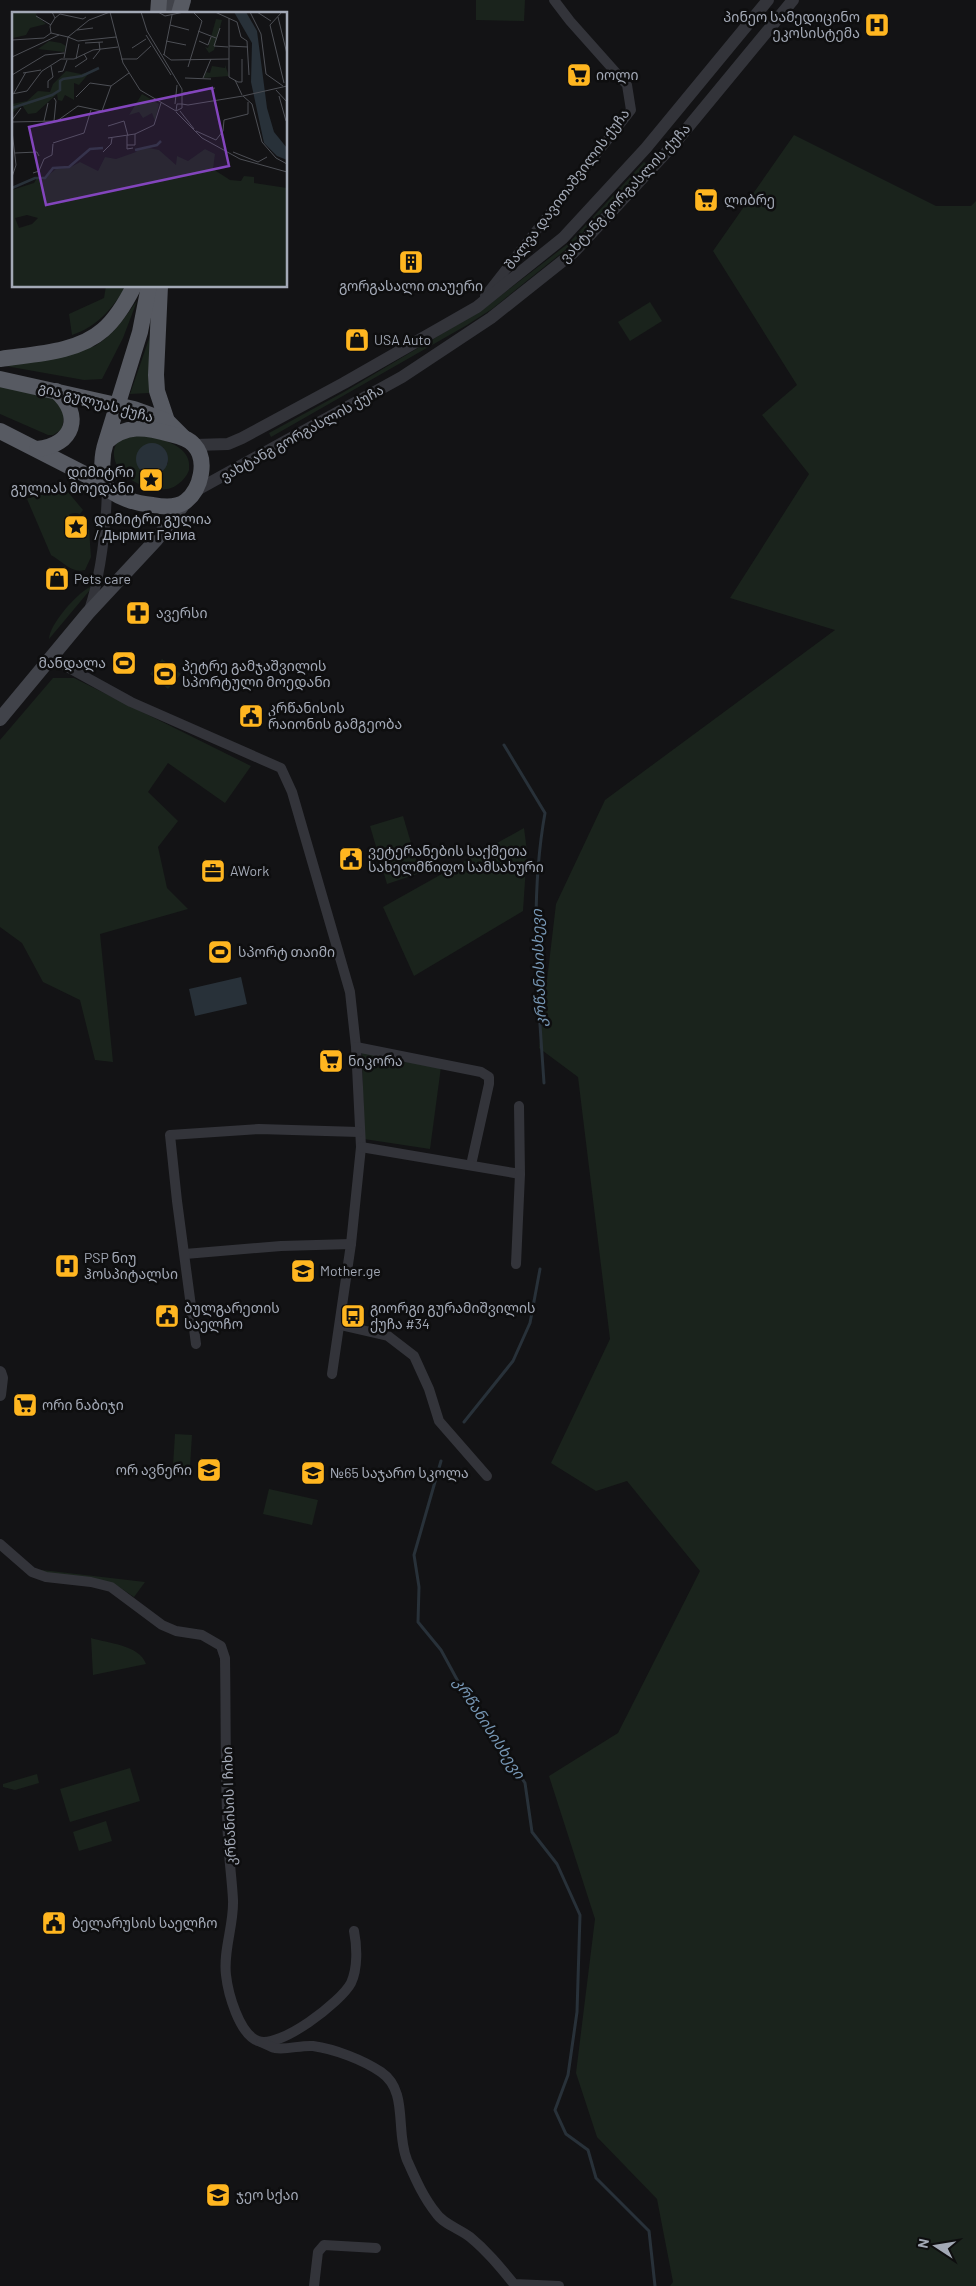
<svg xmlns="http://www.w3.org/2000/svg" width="976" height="2286" font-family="Barlow,'Noto Sans Georgian',sans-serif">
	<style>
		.green { fill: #1a231c; fill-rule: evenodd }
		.water { fill: #283139 }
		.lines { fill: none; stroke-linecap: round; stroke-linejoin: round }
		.stream { stroke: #283139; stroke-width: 3 }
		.minor { stroke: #33343a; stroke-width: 10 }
		.tertiary { stroke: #33343a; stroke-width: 12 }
		.secondary { stroke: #41434a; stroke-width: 14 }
		.trunk { stroke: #575a62; stroke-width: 16 }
		.labels { text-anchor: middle; stroke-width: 5; stroke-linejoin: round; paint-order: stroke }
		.poi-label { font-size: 14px; fill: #a3a9b6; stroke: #0e0e0f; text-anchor: start }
		.street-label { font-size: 14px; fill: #a3a9b6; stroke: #0e0e0f }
		.water-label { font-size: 15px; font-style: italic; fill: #7797b5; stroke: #0e0e0f }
		.inset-river { fill: none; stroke: #283139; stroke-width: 2.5 }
		.inset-road { fill: none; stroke: #4d4f55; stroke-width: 1 }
		.view { fill: #8345bd; fill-opacity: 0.15; stroke: #8345bd; stroke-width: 2.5 }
		.inset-edge { fill: none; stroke: #a3a9b6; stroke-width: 2.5 }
	</style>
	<rect width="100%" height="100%" fill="#131315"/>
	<g class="green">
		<path d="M476,0H525L524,21L476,20Z"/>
		<path d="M794,135L936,206H971L976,201V2286H670L673,2282L657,2199L597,2137L576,2073L595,1919L549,1776L618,1733L700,1571L627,1481L596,1491L551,1463L610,1339L578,1077L539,1048L556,904L605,800L835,630L730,598L809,474L762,415L797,385L713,251Z"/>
		<path d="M644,162L647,164L569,247L492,309L467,325L271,437L269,433L344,392L482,310L569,243Z"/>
		<path d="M106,286H126C113,308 97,327 72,335L69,314L104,298Z"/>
		<path d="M137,301L123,338L102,379L84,380L0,365L95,346C114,335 124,318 137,301Z"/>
		<path d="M650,302L662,321L630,341L618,322Z"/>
		<path d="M150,336L149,393L130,394Z"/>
		<path d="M0,384L57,398L65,410L62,429L53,435H48L0,414Z"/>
		<path d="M126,432C145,436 194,440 189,470C187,477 178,486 171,488C150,495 111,475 114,451C115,443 121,438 126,432ZM163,447L167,454L168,463L157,475H148L141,471Z"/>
		<path d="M50,484L67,491L83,510L80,514C69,510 62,519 65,530C74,539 79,532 89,529L91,557L85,570C72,574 62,561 51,555L27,499Z"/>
		<path d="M90,587V590L49,639C49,625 77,593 90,587Z"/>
		<path d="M162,659L181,674L168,689L150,674Z"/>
		<path d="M53,678H74L251,766L225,803L168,763L148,792L178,821L158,847L167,888L188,909L100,934L113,1062L95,1060L80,1000L43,982L22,943L0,927V740Z"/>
		<path d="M403,816L420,873L387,884L370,826Z"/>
		<path d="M524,828L527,851L523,911L414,976L383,907Z"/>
		<path d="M362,1052L441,1067L430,1149L364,1139Z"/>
		<path d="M175,1434L192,1435L190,1467L173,1466Z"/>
		<path d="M269,1489L318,1500L312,1525L263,1514Z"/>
		<path d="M40,1570H42L145,1582L134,1597L119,1587L40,1573Z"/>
		<path d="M91,1638C107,1643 140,1645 146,1664L93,1675Z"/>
		<path d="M130,1768L140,1801L70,1822L60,1789Z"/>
		<path d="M37,1774L39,1783L15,1790L3,1787V1784Z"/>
		<path d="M106,1821L112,1841L79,1851L73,1832Z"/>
	</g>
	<g class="water">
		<circle cx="152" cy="459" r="16"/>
		<path d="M241,977L247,1004L195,1016L189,989Z"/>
	</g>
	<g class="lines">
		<g class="stream">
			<path d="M504,745L545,813C529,902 538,993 544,1083"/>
			<path d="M464,1422L513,1361L530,1323L540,1269"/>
			<path d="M441,1461L414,1555L419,1587L418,1622L441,1650L466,1696L525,1783L532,1832L557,1864L580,1915L577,2012L568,2075L555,2110L566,2134L588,2150L596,2178L649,2231L655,2286"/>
		</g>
		<g class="minor">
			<path d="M485,296L631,110L627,85L570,21L554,0"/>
			<path d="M89,610C102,571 106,529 107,488"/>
			<path d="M51,658L131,702L281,768L292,792L350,992L356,1047L361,1147L351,1244L332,1374"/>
			<path d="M356,1047L481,1072L489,1077V1084L471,1165"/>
			<path d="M361,1147L520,1174L519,1106"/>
			<path d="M185,1254L281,1246L351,1244"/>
			<path d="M516,1264L520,1174"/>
			<path d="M340,1325L388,1336L414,1356L429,1389L439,1421L487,1476"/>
			<path d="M196,1344L177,1201L170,1135L259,1129L359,1132"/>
			<path d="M0,1544L32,1572L46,1577L91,1582L111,1587L162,1625L176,1631L202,1635L221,1646L225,1658C226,1718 225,1779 228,1839C229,1860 232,1880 233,1900C234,1925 223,1950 226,1975C228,1993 239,2034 258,2041C280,2049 341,2002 351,1983C358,1968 357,1946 354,1931"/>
			<path d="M261,2042C266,2044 271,2047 275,2048C287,2050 301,2045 313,2046C335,2049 363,2060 381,2072C409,2091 395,2131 407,2160C415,2178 423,2197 436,2213C443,2224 460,2229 470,2237C487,2251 500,2267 514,2284L559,2286"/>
			<path d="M314,2286L318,2252L324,2245L376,2248"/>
		</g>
		<g class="tertiary">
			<path d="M195,445L228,444L242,438L344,383L477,307L563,238L646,148L768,0"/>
			<path d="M195,491L402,377L491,318L574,252L675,143L793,0"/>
			<path d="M0,1372L2,1378L0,1395"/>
		</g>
		<g class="secondary">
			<path d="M171,14L172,0"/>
			<path d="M0,719L88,613L156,540L186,501"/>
		</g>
		<g class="trunk">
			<path d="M158,14L159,0"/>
			<path d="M179,14L183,0"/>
			<path d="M160,286L156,375L157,391L167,421"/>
			<path d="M0,359C33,354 77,353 103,330C117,318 126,302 134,286"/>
			<path d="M0,379L134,409L167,421L183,437"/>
			<path d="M0,431L104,484"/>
			<path d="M106,442C126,424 145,427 170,434C178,436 188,438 194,445C208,460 201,489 186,501C177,508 163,507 153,505C137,504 114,497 104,484C102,469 101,457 106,442L140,332L149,286"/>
			<path d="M37,449C74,445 83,415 56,391"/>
		</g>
	</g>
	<defs>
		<symbol id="hospital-square" viewBox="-11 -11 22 22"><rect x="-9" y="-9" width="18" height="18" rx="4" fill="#ffb620" stroke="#0e0e0f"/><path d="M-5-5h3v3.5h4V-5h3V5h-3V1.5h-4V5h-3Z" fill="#111"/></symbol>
		<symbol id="supermarket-square" viewBox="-11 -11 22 22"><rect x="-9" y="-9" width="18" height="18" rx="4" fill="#ffb620" stroke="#0e0e0f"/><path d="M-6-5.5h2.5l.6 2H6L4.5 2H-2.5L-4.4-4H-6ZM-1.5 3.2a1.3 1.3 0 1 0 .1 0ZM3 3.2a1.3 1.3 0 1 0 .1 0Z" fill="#111"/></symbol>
		<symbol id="building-square" viewBox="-11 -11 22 22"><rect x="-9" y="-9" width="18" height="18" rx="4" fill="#ffb620" stroke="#0e0e0f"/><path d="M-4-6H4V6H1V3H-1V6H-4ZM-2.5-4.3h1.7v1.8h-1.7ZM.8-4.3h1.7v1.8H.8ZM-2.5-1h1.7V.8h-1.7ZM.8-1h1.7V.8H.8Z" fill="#111"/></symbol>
		<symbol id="shop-square" viewBox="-11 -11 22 22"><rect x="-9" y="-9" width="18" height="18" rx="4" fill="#ffb620" stroke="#0e0e0f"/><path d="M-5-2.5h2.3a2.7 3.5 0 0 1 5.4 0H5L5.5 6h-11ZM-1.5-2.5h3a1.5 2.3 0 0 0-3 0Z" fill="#111"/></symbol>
		<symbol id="sight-square" viewBox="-11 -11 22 22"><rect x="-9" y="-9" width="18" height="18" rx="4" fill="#ffb620" stroke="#0e0e0f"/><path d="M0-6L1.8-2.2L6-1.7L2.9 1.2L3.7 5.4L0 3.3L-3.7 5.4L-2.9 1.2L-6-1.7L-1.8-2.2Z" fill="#111"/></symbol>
		<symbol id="pharmacy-square" viewBox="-11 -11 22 22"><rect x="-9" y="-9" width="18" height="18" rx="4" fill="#ffb620" stroke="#0e0e0f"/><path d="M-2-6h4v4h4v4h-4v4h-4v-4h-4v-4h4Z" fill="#111"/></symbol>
		<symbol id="stadium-square" viewBox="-11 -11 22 22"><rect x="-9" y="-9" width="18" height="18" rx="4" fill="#ffb620" stroke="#0e0e0f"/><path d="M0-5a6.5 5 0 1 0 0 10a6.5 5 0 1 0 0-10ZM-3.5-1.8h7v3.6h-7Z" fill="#111"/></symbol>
		<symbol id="civic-square" viewBox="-11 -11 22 22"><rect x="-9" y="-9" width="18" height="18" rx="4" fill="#ffb620" stroke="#0e0e0f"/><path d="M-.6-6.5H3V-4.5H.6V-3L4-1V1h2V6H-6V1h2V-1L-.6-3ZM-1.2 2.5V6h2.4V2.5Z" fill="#111"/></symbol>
		<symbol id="office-square" viewBox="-11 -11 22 22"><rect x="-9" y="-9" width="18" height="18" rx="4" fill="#ffb620" stroke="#0e0e0f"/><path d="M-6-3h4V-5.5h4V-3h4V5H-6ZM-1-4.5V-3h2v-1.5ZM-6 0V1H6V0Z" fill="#111"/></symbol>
		<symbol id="school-square" viewBox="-11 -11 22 22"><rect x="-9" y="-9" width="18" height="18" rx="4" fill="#ffb620" stroke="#0e0e0f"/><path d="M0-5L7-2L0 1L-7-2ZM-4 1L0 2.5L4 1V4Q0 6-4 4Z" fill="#111"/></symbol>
		<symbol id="bus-square" viewBox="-11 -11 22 22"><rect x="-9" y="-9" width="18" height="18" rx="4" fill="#ffb620" stroke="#0e0e0f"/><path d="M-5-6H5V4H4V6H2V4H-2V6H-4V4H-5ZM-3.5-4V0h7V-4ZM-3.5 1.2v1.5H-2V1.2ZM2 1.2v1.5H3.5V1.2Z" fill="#111"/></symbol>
	</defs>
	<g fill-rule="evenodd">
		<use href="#hospital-square" x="863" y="11" width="28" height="28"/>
		<use href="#supermarket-square" x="565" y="61" width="28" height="28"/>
		<use href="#supermarket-square" x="692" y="186" width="28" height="28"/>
		<use href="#building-square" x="397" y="248" width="28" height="28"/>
		<use href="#shop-square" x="343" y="326" width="28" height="28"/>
		<use href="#sight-square" x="137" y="466" width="28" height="28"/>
		<use href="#sight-square" x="62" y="513" width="28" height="28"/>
		<use href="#shop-square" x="43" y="565" width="28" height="28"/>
		<use href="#pharmacy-square" x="124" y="599" width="28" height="28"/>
		<use href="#stadium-square" x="110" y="649" width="28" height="28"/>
		<use href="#stadium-square" x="151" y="660" width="28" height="28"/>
		<use href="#civic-square" x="237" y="702" width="28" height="28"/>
		<use href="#civic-square" x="337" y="845" width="28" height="28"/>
		<use href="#office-square" x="199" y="857" width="28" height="28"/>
		<use href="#stadium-square" x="206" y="938" width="28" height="28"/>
		<use href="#supermarket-square" x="317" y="1047" width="28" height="28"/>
		<use href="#hospital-square" x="53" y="1252" width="28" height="28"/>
		<use href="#school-square" x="289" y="1257" width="28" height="28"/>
		<use href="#civic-square" x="153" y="1302" width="28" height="28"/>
		<use href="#bus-square" x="339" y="1302" width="28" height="28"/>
		<use href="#supermarket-square" x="11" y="1391" width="28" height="28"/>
		<use href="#school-square" x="195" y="1456" width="28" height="28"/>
		<use href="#school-square" x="299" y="1459" width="28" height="28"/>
		<use href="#civic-square" x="40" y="1909" width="28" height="28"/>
		<use href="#school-square" x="204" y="2181" width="28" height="28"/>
	</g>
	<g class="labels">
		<g class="poi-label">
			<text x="860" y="22" text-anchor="end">პინეო სამედიცინო<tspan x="860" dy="16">ეკოსისტემა</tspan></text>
			<text x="596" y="80">იოლი</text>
			<text x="724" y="205">ლიბრე</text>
			<text x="411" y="291" text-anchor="middle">გორგასალი თაუერი</text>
			<text x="374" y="345">USA Auto</text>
			<text x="134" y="477" text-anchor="end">დიმიტრი<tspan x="134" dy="16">გულიას მოედანი</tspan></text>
			<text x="94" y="524">დიმიტრი გულია<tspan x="94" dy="16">/ Дырмит Гәлиа</tspan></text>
			<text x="74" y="584">Pets care</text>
			<text x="156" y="618">ავერსი</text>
			<text x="106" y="668" text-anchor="end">მანდალა</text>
			<text x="182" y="671">პეტრე გამჯაშვილის<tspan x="182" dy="16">სპორტული მოედანი</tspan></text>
			<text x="268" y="713">კრწანისის<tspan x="268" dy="16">რაიონის გამგეობა</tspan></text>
			<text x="368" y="856">ვეტერანების საქმეთა<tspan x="368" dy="16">სახელმწიფო სამსახური</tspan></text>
			<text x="230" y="876">AWork</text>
			<text x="238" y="957">სპორტ თაიმი</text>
			<text x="348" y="1066">ნიკორა</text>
			<text x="84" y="1263">PSP ნიუ<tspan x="84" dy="16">ჰოსპიტალსი</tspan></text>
			<text x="320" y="1276">Mother.ge</text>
			<text x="184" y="1313">ბულგარეთის<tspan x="184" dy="16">საელჩო</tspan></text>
			<text x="370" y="1313">გიორგი გურამიშვილის<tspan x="370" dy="16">ქუჩა #34</tspan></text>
			<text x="42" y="1410">ორი ნაბიჯი</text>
			<text x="192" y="1475" text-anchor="end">ორ ავნერი</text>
			<text x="330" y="1478">№65 საჯარო სკოლა</text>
			<text x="72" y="1928">ბელარუსის საელჩო</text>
			<text x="236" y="2200">ჯეო სქაი</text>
		</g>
		<g class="street-label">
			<text transform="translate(567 189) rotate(-53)" y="5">შალვა დავითაშვილის ქუჩა</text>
			<text transform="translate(625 193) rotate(-47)" y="5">ვახტანგ გორგასლის ქუჩა</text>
			<text transform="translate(96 402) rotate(15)" y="5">გია გულუას ქუჩა</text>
			<text transform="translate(302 433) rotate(-29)" y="5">ვახტანგ გორგასლის ქუჩა</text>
			<text transform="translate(229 1806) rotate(-92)" y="5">კრწანისის I ჩიხი</text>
		</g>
		<g class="water-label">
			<text transform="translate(539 968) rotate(-92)" y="5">კრწანისისხევი</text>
			<text transform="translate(489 1728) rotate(57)" y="5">კრწანისისხევი</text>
		</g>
	</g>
	<g transform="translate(12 12)">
		<rect width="275" height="275" fill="#131315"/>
		<path d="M0,0H25L24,3L34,12L18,16L14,23L1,26ZM204,7L210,8L202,38L197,41L193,35L196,36ZM37,29L49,31L54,34L52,40L26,37ZM213,53L217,64L191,66L194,60L198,61L200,54L213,56ZM54,59L69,62L78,60L67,73L62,71V88L53,83L50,89L46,88L45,82L24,101L16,102L10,93L0,101V92L15,89L26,79L38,80L41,72ZM130,82L147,92L143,109L140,101L131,106L127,100L117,103ZM137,136L147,138L164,153L165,144L176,149L193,137L203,142L201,157L218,168L229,169L232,164L242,165V171L275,176V275H0V178L22,171L25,166L29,169L44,157L57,156L68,150L86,159L93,145L104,147L124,140L126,137ZM15,203L26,206L20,212L7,216L3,206Z" fill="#1a231c" fill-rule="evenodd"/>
		<path d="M222,0H234L245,19L255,96L262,120L275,136V148L265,144L252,131L239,70L240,31Z" fill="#283139"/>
		<path class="inset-river" d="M0,96L40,83L48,78V69L51,67L70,64L87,56M123,138L145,133L149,129M0,176L23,166H33L41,156L57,155L78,137L91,136"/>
		<path class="inset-road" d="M40,0L43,6L38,14L39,21L56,25L77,8L98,0M98,0L111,51L128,78L164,99M129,0L135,19L170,77V96L164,99L165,92H170L176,93L182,92L231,84L240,92L250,130L264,146L275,152M146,0L153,4L172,0M203,0L225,10L229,25L235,29L237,63M238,0L249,22L254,62L271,74M245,0L259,9M270,0L258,13L272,71M24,4L39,13M266,5L275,42M43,6L48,2L71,7L74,5M217,6V65L226,70H230V47M158,13L177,18M208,16L202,34L216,35M65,18L81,16M186,19L204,26M134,23L159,63M0,28L32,26L39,21M154,29L174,33M187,29L196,33L199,25M73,31L91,30M217,34L236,35M120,36L134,27M151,42L159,48L217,47M152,43L160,3M0,45L47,23M52,46L56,25L66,29L104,25M64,47L67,32M81,47L88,38L87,30M109,47H125L139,34M63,55L75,47L72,42M176,55L190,9L181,0M46,60L51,59L55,48M11,61L29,58M0,63L33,43L52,41M173,66L199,67M191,66L199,47M223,68L230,83M36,76V69L41,65L39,54M264,78L275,90M2,81L14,60M171,81L203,76M0,82L15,79L30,59L49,47H62L81,38L106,35M231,84L275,74M267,84L274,109M64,85L78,71L99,74M42,86L44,89L42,109M163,92L165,73M168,99L182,117M164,100L190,126L228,147L275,160M0,108L9,96M32,109L36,91M0,110L45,109L66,94L90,99L99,74L117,61M96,114L112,109L116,124M0,119L4,153L0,165M184,119L204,128L211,119L212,108L236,102V90M115,124V137L121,136M96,126L123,122L142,113L149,91M41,131L72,121L79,98M115,133H123V122M91,140L99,132L100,126M221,140L246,150L255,145M3,141L25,140L27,144M21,161L27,159L32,147L40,143L41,132"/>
		<path class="view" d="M200,76L217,154L34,193L17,115Z"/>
		<rect width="275" height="275" class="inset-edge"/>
	</g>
	<g transform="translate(936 2246) rotate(282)" stroke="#0e0e0f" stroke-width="4" paint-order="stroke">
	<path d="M0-4L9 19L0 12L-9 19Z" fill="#a3a9b6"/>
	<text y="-8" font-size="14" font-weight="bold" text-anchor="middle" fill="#a3a9b6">N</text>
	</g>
</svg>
